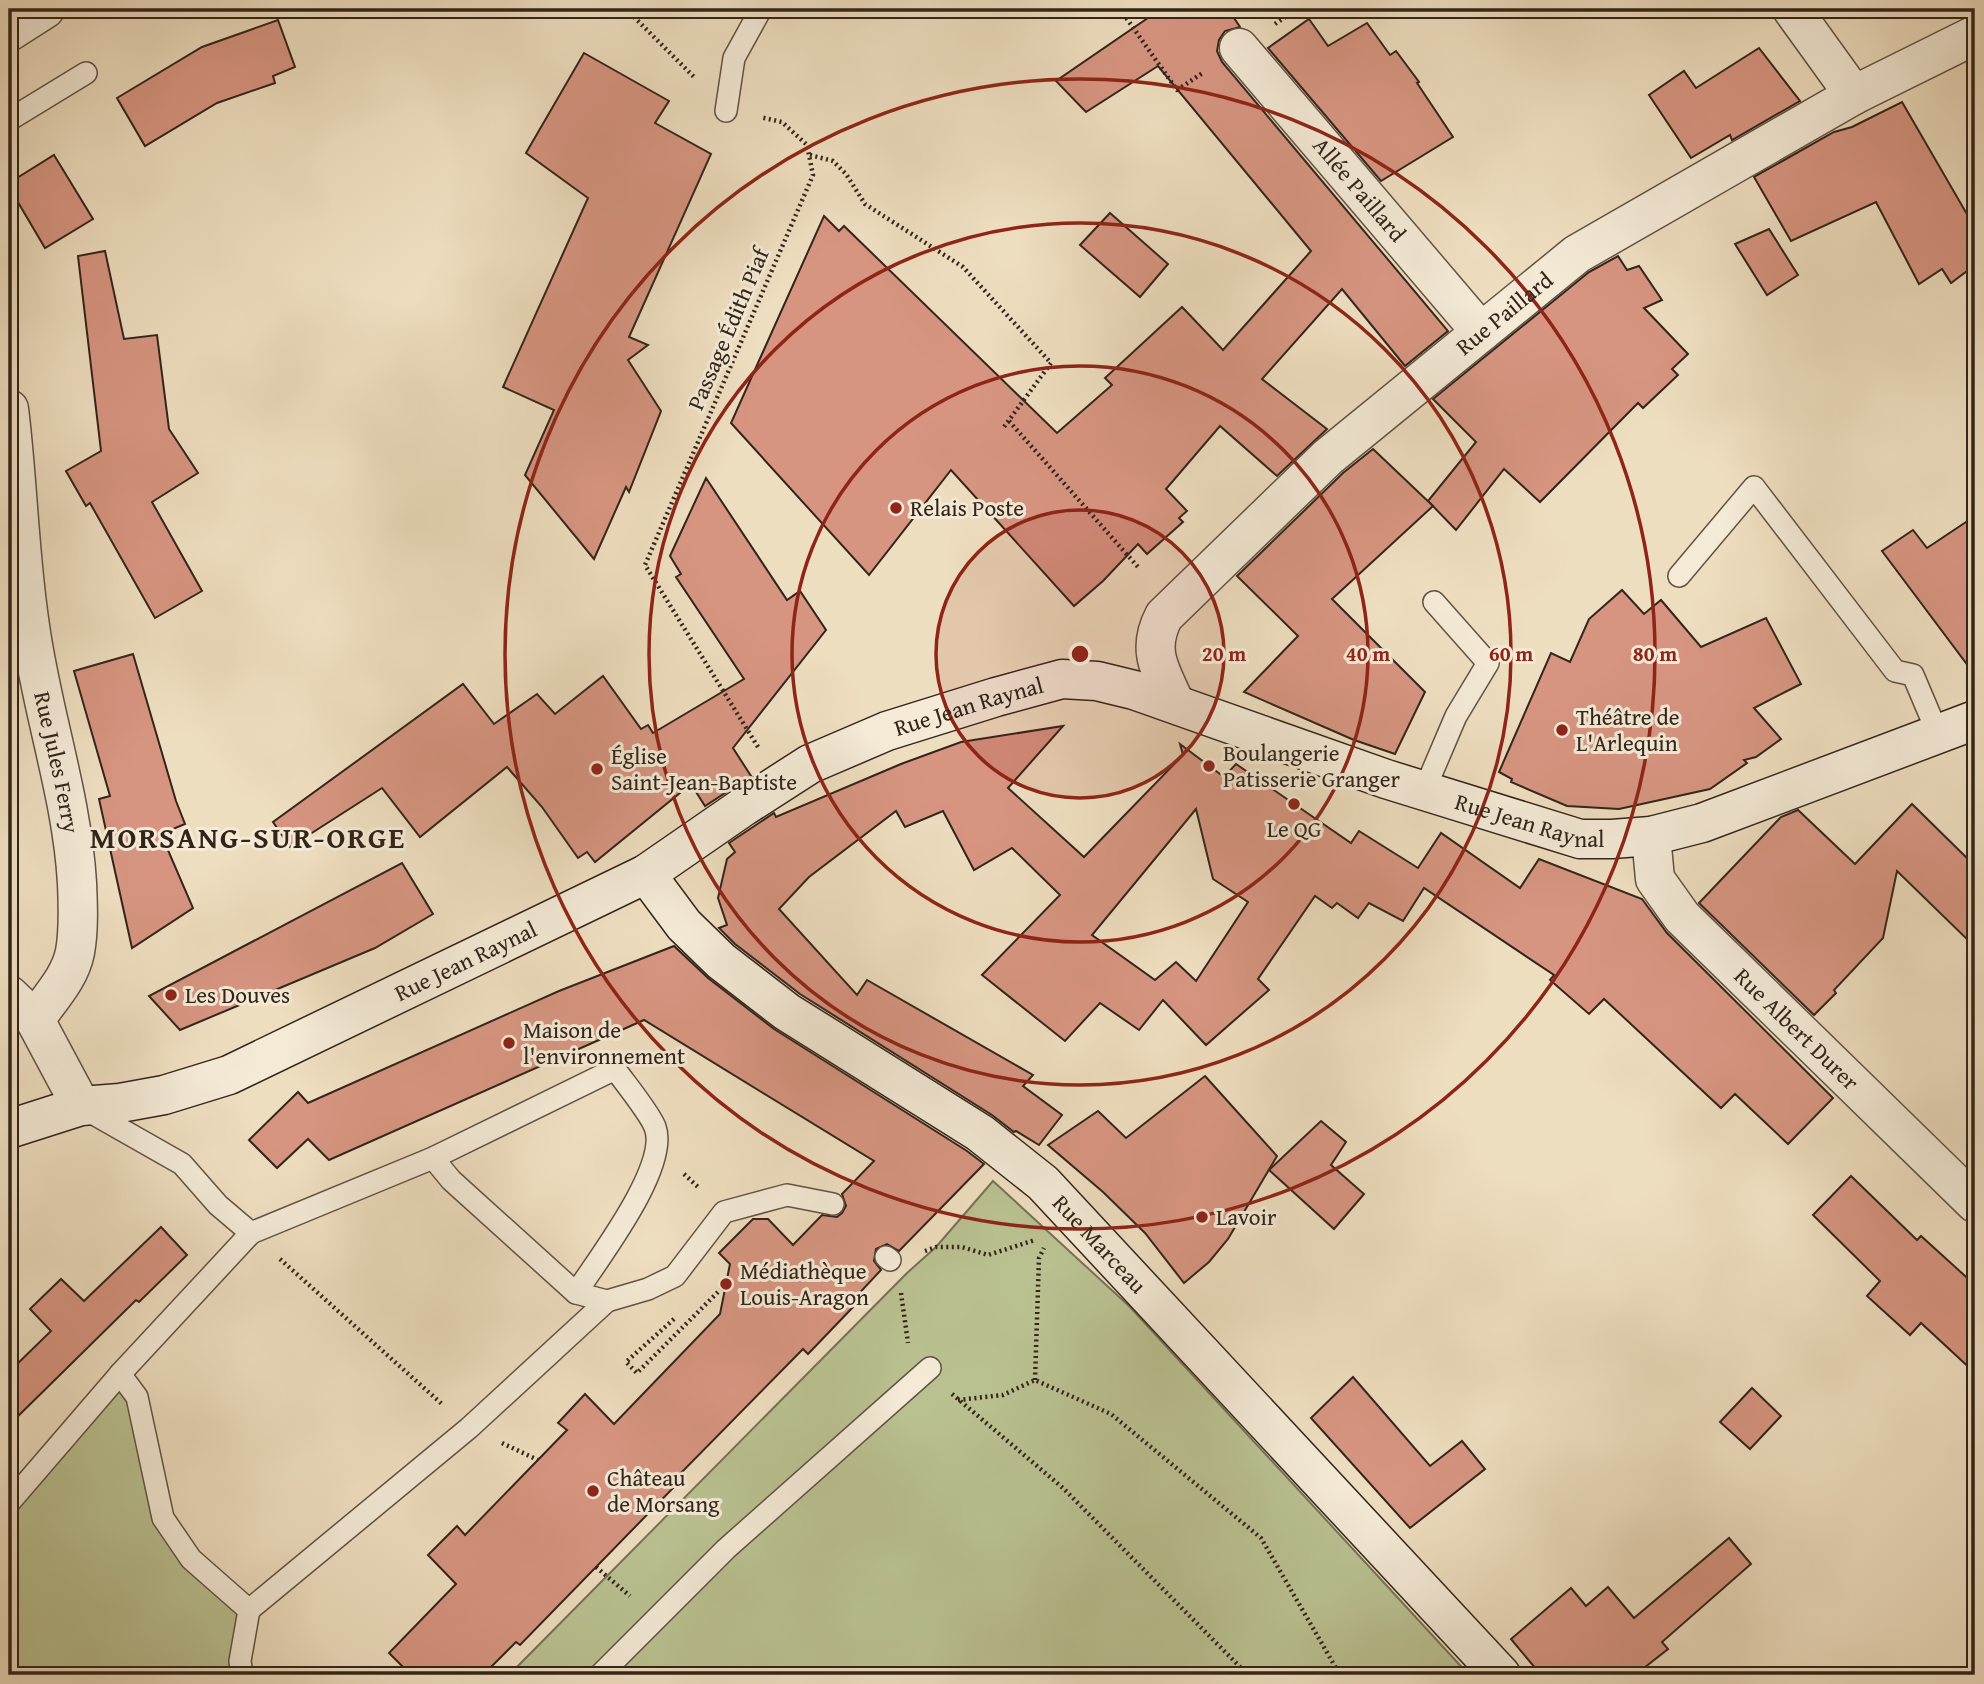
<svg xmlns="http://www.w3.org/2000/svg" width="1984" height="1684" font-family="'Gentium Book Plus',serif">
	<style>
		.green { fill: #bac191; stroke: #767256; stroke-width: 2 }
		.building { fill: #d79581; stroke: #32241a; stroke-width: 2; fill-rule: evenodd }
		.lines { fill: none; stroke-linecap: round; stroke-linejoin: round }
		.lane-casing { stroke: #615244; stroke-width: 24 }
		.street-casing { stroke: #615244; stroke-width: 41 }
		.secondary-casing { stroke: #32241a; stroke-width: 41 }
		.path { stroke: #32241a; stroke-width: 4.5; stroke-dasharray: 2 3.5; stroke-linecap: butt }
		.lane { stroke: #f4ead6; stroke-width: 21 }
		.street { stroke: #f4ead6; stroke-width: 38 }
		.secondary { stroke: #f4ead6; stroke-width: 38 }
		.ring { fill: none; stroke: #8f2418; stroke-width: 3.5 }
		.poi-dot { fill: #8f2418; stroke: #f4ead6; stroke-width: 2.5 }
		.labels { text-anchor: middle; stroke-width: 6; stroke-linejoin: round; paint-order: stroke }
		.street-label { font-size: 23px; fill: #32241a; stroke: #f4ead6 }
		.poi-label { font-size: 23px; fill: #32241a; stroke: #f4ead6; text-anchor: start }
		.district-label { font-size: 30px; font-weight: bold; letter-spacing: 2px; fill: #32241a; stroke: #f4ead6 }
		.centre { fill: #8f2418; stroke: #f4ead6; stroke-width: 3.5 }
		.ring-label { font-size: 21px; text-anchor: middle; font-weight: bold; fill: #8f2418; stroke: #f4ead6; stroke-width: 6; stroke-linejoin: round; paint-order: stroke }
	</style>
	<rect width="100%" height="100%" fill="#eedec0"/>
	<filter id="stains"><feTurbulence type="fractalNoise" baseFrequency=".00286" numOctaves="4"/><feColorMatrix values="0 0 0 0 .2 0 0 0 0 .09 0 0 0 0 .02 0 0 0 .5 -.17"/></filter>
	<radialGradient id="worn" r=".72"><stop offset=".6" stop-color="#630" stop-opacity="0"/><stop offset="1" stop-color="#630" stop-opacity=".3"/></radialGradient>
	<g class="green">
		<path d="M993,1181L1129,1306L1469,1675H509L907,1273L936,1247Z"/>
		<path d="M120,1374L163,1518L249,1610L242,1675H9V1503Z"/>
	</g>
	<g class="building">
		<path d="M1161,9H1228L1240,27L1225,31L1219,40L1217,51L1222,62L1448,331L1405,366L1342,289L1262,379L1327,429L1277,476L1220,426L1166,489L1187,511L1179,518L1183,522L1147,554L1138,544L1103,581L1074,606L951,470L869,575L731,423L824,216L839,231L844,226L1057,433L1112,385L1105,378L1182,307L1223,350L1311,251L1158,66L1086,112L1056,81Z"/>
		<path d="M1309,19L1328,46L1367,23L1390,55L1396,51L1419,82L1417,83L1453,137L1381,181L1268,48Z"/>
		<path d="M278,20L295,67L273,76L275,83L217,103L145,146L117,98L202,47Z"/>
		<path d="M1759,48L1800,101L1732,140L1730,135L1691,158L1649,95L1684,71L1696,88Z"/>
		<path d="M584,53L669,101L655,123L711,154L629,337L648,345L628,360L661,411L629,492L626,487L594,559L525,475L554,410L503,387L588,198L526,153Z"/>
		<path d="M1902,102L1975,228V265L1951,283L1942,269L1919,284L1876,202L1791,241L1754,177L1834,132L1852,127Z"/>
		<path d="M54,155L93,219L45,248L9,187V183Z"/>
		<path d="M1110,213L1168,264L1140,297L1080,245Z"/>
		<path d="M1769,229L1798,275L1767,295L1735,244Z"/>
		<path d="M105,251L124,339L157,335L169,429L198,473L152,502L202,591L155,618L90,503L86,506L66,471L101,451L78,256Z"/>
		<path d="M1618,256L1627,270L1639,266L1662,300L1644,308L1688,354L1672,369L1678,375L1643,408L1638,403L1540,502L1504,469L1456,530L1428,501L1476,442L1433,399L1589,272Z"/>
		<path d="M1373,449L1433,506L1332,599L1425,692L1395,754L1354,740L1244,692L1298,636L1237,576L1343,473Z"/>
		<path d="M706,478L787,600L800,591L826,630L733,748L751,776L705,806L691,784L595,862L587,852L578,858L542,807L507,767L420,837L382,788L290,847L273,822L463,684L494,724L537,694L555,714L603,676L641,729L648,725L653,733L744,679L676,577L681,574L670,556Z"/>
		<path d="M1975,516V675L1882,551L1913,530L1927,548Z"/>
		<path d="M1622,590L1644,614L1661,600L1701,647L1766,618L1801,684L1754,708L1781,739L1756,757L1744,760L1747,763L1710,789L1619,809L1567,806L1511,782L1512,779L1499,772L1551,653L1570,662L1589,619Z"/>
		<path d="M133,654L176,801L185,824L161,834L193,908L132,948L99,799L110,796L74,671Z"/>
		<path d="M1063,726L1008,788L1084,857L1183,755L1180,744L1224,777L1236,764L1351,843L1359,831L1418,868L1441,833L1520,888L1539,859L1642,899L1667,933L1833,1098L1788,1144L1735,1094L1721,1108L1604,999L1589,1014L1550,980L1554,975L1424,888L1403,921L1369,903L1358,918L1337,903L1332,908L1315,896L1258,979L1269,990L1206,1045L1163,1000L1139,1030L1100,1003L1065,1041L982,975L1060,895L1012,848L974,870L943,811L905,827L896,811L809,877L779,909L857,995L867,980L1033,1075L1023,1086L1062,1115L1039,1145L1016,1131L1014,1132L992,1115L800,994L735,944L719,928L727,925L718,898L727,859L735,852L729,843L774,813L776,817L901,764L961,742ZM1196,809L1213,879L1248,902L1196,981L1176,962L1155,980L1092,935Z"/>
		<path d="M1912,804L1975,866V947L1897,871L1883,938L1834,990L1836,993L1814,1015L1699,903L1781,817L1798,810L1855,864Z"/>
		<path d="M402,863L433,914L375,948L180,1030L149,996Z"/>
		<path d="M674,946L708,978L774,1029L967,1151L984,1164L899,1251L887,1244L876,1249L874,1261L881,1270L851,1302L855,1305L808,1354L803,1349L674,1480L677,1484L520,1645L516,1642L483,1675H411L389,1653L456,1584L428,1555L457,1526L465,1535L567,1430L558,1423L585,1394L614,1424L720,1314L730,1264L719,1253L753,1219H768L793,1245L822,1215L837,1217L842,1213L846,1206L842,1194L874,1161L644,1020L329,1160L308,1139L277,1168L249,1140L298,1092L308,1103L559,991Z"/>
		<path d="M1205,1076L1277,1156L1228,1239L1209,1262L1184,1283L1145,1233L1103,1192L1048,1145L1098,1111L1126,1138Z"/>
		<path d="M1321,1121L1346,1142L1331,1165L1364,1194L1334,1229L1269,1170Z"/>
		<path d="M1851,1176L1917,1240L1921,1236L1975,1285V1373L1921,1323L1910,1335L1867,1296L1880,1281L1813,1215Z"/>
		<path d="M161,1227L187,1255L139,1302L136,1300L9,1425V1372L51,1331L30,1309L61,1279L84,1301Z"/>
		<path d="M1353,1377L1430,1466L1462,1441L1485,1469L1410,1528L1311,1418Z"/>
		<path d="M1752,1388L1781,1416L1750,1449L1720,1422Z"/>
		<path d="M1729,1538L1751,1564L1662,1642L1668,1649L1635,1675H1541L1511,1639L1571,1588L1586,1606L1608,1587L1634,1618Z"/>
	</g>
	<g class="lines">
		<defs>
			<g id="lane">
				<path d="M726,111L734,58L761,9"/>
				<path d="M9,120L86,73"/>
				<path d="M1679,576L1754,487L1895,671L1913,675L1938,734"/>
				<path d="M1424,791L1456,716L1488,663L1434,602"/>
				<path d="M87,1110L182,1164L218,1205L251,1233L433,1158L615,1069C625,1083 649,1112 655,1127C670,1166 598,1259 576,1293"/>
				<path d="M433,1158L451,1180L576,1293L607,1301L648,1289L675,1276L724,1212L787,1195L833,1204"/>
				<path d="M886,1257L890,1260"/>
				<path d="M120,1374L137,1397L163,1518L191,1559L249,1610L240,1661L242,1675"/>
				<path d="M9,1503L120,1374L251,1233"/>
				<path d="M249,1610L469,1428L607,1301"/>
				<path d="M600,1675L726,1549L930,1368"/>
			</g>
			<g id="street">
				<path d="M1792,9L1854,95"/>
				<path d="M9,32L45,9"/>
				<path id="s1" d="M1239,48L1481,332"/>
				<path id="s2" d="M9,409C18,481 19,554 30,626C42,713 72,796 77,883C78,905 79,930 75,952C70,978 49,999 35,1020"/>
				<path id="s3" d="M1175,703C1160,670 1146,650 1164,616L1328,457L1577,254L1854,95L1975,35"/>
				<path id="s4" d="M1651,836L1655,879L1682,917L1975,1203"/>
				<path d="M9,995L35,1020L81,1106"/>
			</g>
			<g id="secondary">
				<path id="s5" d="M646,874L684,925L721,961L787,1012L980,1133L1043,1183L1501,1675"/>
				<path id="s6" d="M9,1129L81,1106L120,1103L164,1095L229,1075L646,874L743,807L810,764L887,731L996,697L1062,679L1097,681L1134,690L1386,779L1580,839H1612L1651,836L1702,823L1975,720"/>
			</g>
		</defs>
		<use href="#lane" class="lane-casing"/>
		<use href="#street" class="street-casing"/>
		<use href="#secondary" class="secondary-casing"/>
		<g class="path">
			<path d="M626,9L696,79"/>
			<path d="M1120,9L1177,90L1204,72"/>
			<path d="M1275,24L1297,9"/>
			<path d="M810,155L833,161L846,174L865,204L963,267L1051,363L1004,427"/>
			<path d="M1009,421L1138,567"/>
			<path d="M758,747L645,565L813,175L807,145L782,122L760,117"/>
			<path d="M684,1174L698,1187"/>
			<path d="M925,1251L936,1247H962L988,1255L1035,1240"/>
			<path d="M280,1259L443,1405"/>
			<path d="M901,1293L908,1343"/>
			<path d="M674,1319L626,1362L637,1373L726,1284"/>
			<path d="M1035,1380L1039,1258L1044,1248"/>
			<path d="M952,1394L1063,1488L1248,1675"/>
			<path d="M958,1400L1003,1395L1035,1380L1111,1414L1261,1538L1340,1675"/>
			<path d="M502,1443L538,1460"/>
			<path d="M596,1567L630,1596"/>
		</g>
		<use href="#lane" class="lane"/>
		<use href="#street" class="street"/>
		<use href="#secondary" class="secondary"/>
	</g>
	<circle cx="1080" cy="654" r="144" fill="#8f2418" fill-opacity=".12"/>
	<g class="ring">
		<circle cx="1080" cy="654" r="144"/>
		<circle cx="1080" cy="654" r="288"/>
		<circle cx="1080" cy="654" r="431"/>
		<circle cx="1080" cy="654" r="575"/>
	</g>
	<g class="poi-dot">
		<circle cx="896" cy="508" r="7"/>
		<circle cx="1562" cy="730" r="7"/>
		<circle cx="1209" cy="766" r="7"/>
		<circle cx="597" cy="769" r="7"/>
		<circle cx="1294" cy="804" r="7"/>
		<circle cx="171" cy="995" r="7"/>
		<circle cx="509" cy="1043" r="7"/>
		<circle cx="1202" cy="1217" r="7"/>
		<circle cx="726" cy="1284" r="7"/>
		<circle cx="593" cy="1491" r="7"/>
	</g>
	<g class="labels">
		<g class="street-label">
			<text dy="8" stroke="none"><textPath href="#s1" startOffset="186">Allée Paillard</textPath></text>
			<text dy="8" stroke="none"><textPath href="#s3" startOffset="548">Rue Paillard</textPath></text>
			<text transform="translate(728 329) rotate(-67)" y="8">Passage Édith Piaf</text>
			<text dy="8" stroke="none"><textPath href="#s6" startOffset="1057">Rue Jean Raynal</textPath></text>
			<text dy="8" stroke="none"><textPath href="#s2" startOffset="357">Rue Jules Ferry</textPath></text>
			<text dy="8" stroke="none"><textPath href="#s6" startOffset="1645">Rue Jean Raynal</textPath></text>
			<text dy="8" stroke="none"><textPath href="#s6" startOffset="490">Rue Jean Raynal</textPath></text>
			<text dy="8" stroke="none"><textPath href="#s4" startOffset="250">Rue Albert Durer</textPath></text>
			<text dy="8" stroke="none"><textPath href="#s5" startOffset="590">Rue Marceau</textPath></text>
		</g>
		<g class="poi-label">
			<text x="910" y="516">Relais Poste</text>
			<text x="1576" y="725">Théâtre de<tspan x="1576" dy="26">L'Arlequin</tspan></text>
			<text x="1223" y="761">Boulangerie<tspan x="1223" dy="26">Patisserie Granger</tspan></text>
			<text x="611" y="764">Église<tspan x="611" dy="26">Saint-Jean-Baptiste</tspan></text>
			<text x="1294" y="837" text-anchor="middle">Le QG</text>
			<text x="185" y="1003">Les Douves</text>
			<text x="523" y="1038">Maison de<tspan x="523" dy="26">l'environnement</tspan></text>
			<text x="1216" y="1225">Lavoir</text>
			<text x="740" y="1279">Médiathèque<tspan x="740" dy="26">Louis-Aragon</tspan></text>
			<text x="607" y="1486">Château<tspan x="607" dy="26">de Morsang</tspan></text>
		</g>
		<g class="district-label">
			<text x="248" y="848">MORSANG-SUR-ORGE</text>
		</g>
	</g>
	<circle cx="1080" cy="654" r="10" class="centre"/>
	<g class="ring-label">
		<text x="1224" y="661">20 m</text>
		<text x="1368" y="661">40 m</text>
		<text x="1511" y="661">60 m</text>
		<text x="1655" y="661">80 m</text>
	</g>
	<rect width="1984" height="1684" fill="none" stroke="#eedec0" stroke-width="35"/>
	<rect x="10" y="10" width="1963" height="1663" fill="none" stroke="#32241a" stroke-width="3.5"/>
	<rect x="18" y="18" width="1949" height="1649" fill="none" stroke="#32241a" stroke-width="2"/>
	<rect width="100%" height="100%" filter="url(#stains)"/>
	<rect width="100%" height="100%" fill="url(#worn)"/>
</svg>
